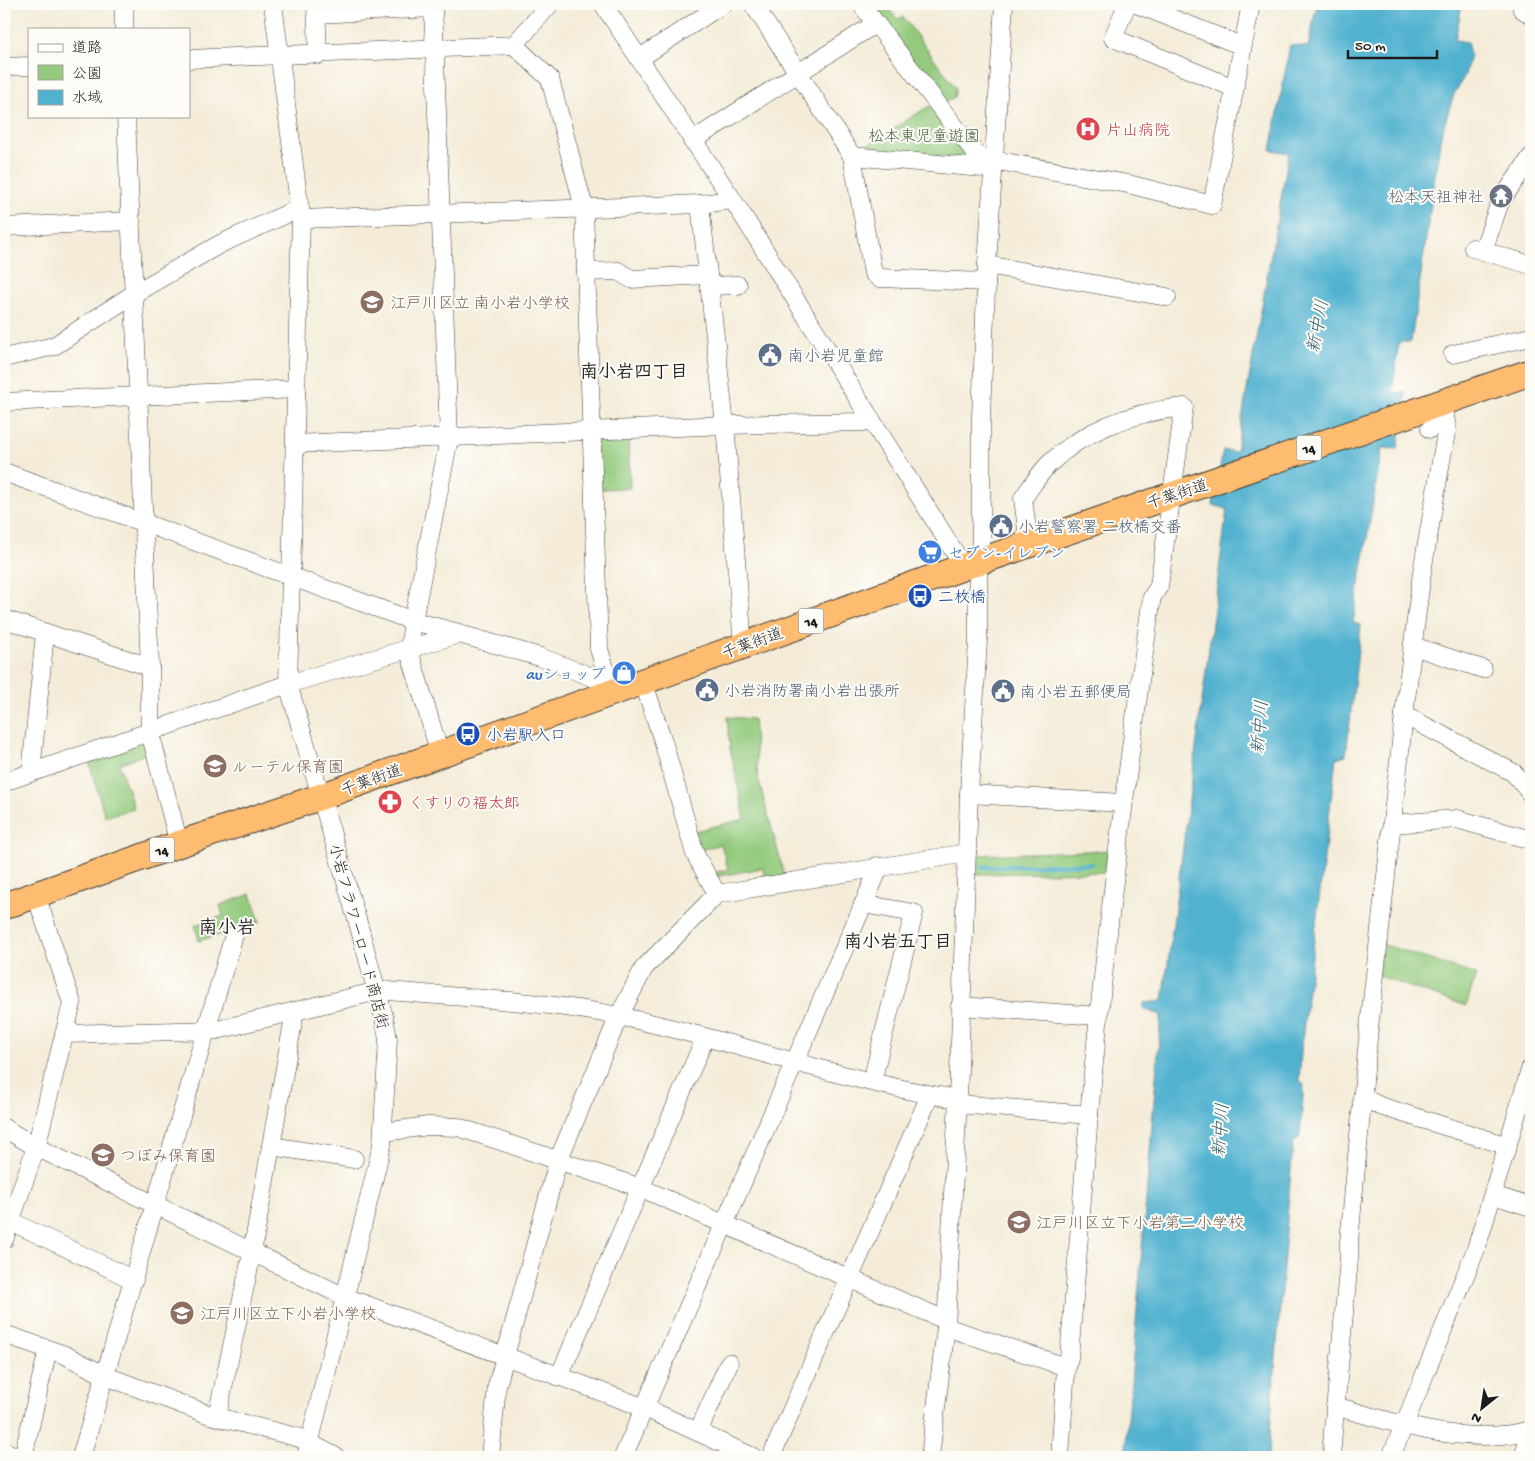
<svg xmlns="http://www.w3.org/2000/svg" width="1535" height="1461" font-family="'Gochi Hand','Klee One',sans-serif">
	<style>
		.green { fill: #93ca7d; stroke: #58734c }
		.water { fill: #51b2d0; stroke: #366776 }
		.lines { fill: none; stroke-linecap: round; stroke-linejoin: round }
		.stream { stroke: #51b2d0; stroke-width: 4 }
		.minor-casing { stroke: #3c3b38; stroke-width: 19 }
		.highway-casing { stroke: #3c3b38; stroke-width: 28 }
		.minor { stroke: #fff; stroke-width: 18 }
		.highway { stroke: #febc70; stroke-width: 26 }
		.labels { text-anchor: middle; stroke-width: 4; stroke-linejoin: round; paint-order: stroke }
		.shield { fill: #fdfcf7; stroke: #605f5e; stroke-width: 1 }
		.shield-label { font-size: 15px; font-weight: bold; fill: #1c1c1c }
		.health-label { font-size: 16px; fill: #be3a42; stroke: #fdfcf7; text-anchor: start }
		.park-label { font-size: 16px; fill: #4c6243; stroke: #fdfcf7 }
		.worship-label { font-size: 16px; fill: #5b616d; stroke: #fdfcf7; text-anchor: end }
		.education-label { font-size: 16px; fill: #785e54; stroke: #fdfcf7; text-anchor: start }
		.service-label { font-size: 16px; fill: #4e5e75; stroke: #fdfcf7; text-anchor: start }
		.street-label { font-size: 16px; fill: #1c1c1c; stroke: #fdfcf7 }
		.shop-label { font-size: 16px; fill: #366cbe; stroke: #fdfcf7; text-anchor: start }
		.transit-label { font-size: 16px; fill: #164399; stroke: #fdfcf7; text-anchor: start }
		.water-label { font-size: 18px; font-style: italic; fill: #34606d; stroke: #fdfcf7 }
		.neighbourhood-label { font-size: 18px; font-weight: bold; fill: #1c1c1c; stroke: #fdfcf7 }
		.quarter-label { font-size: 19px; font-weight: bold; fill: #1c1c1c; stroke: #fdfcf7 }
	</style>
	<rect width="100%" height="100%" fill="#fdfcf7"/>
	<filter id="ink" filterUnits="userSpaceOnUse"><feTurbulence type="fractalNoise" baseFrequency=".02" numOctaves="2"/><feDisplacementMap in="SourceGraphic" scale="10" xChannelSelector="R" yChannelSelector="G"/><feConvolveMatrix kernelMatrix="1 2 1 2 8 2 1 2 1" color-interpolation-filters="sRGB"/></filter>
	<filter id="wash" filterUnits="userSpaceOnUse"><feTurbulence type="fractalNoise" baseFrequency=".0096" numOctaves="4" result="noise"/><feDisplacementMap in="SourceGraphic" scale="20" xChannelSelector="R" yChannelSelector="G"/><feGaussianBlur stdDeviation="1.12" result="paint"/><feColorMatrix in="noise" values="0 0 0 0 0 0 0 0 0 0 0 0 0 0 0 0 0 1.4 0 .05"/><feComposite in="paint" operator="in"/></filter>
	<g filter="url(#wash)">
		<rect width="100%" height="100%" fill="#f4ecd8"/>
		<g class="green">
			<path d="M870,4H885L897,19L903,17L956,88L954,97L945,103Z"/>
			<path d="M929,106L971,160L860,150Z"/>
			<path d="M628,433L630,488L598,489L595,435Z"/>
			<path d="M727,717L753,719L758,778L786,881L765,884L763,868L714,877L711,874L728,869L721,844L700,850L695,831L745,819L730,748Z"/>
			<path d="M147,738L151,752L119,764L134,808L105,817L88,758Z"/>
			<path d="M1115,850L1113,872L973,874V855Z"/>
			<path d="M251,894L260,922L199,941L195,925L223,916L220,905Z"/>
			<path d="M1382,944L1476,975L1466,1006L1378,976Z"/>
		</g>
		<path class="water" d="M1317,4H1462L1455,40L1467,42L1470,55L1465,75L1454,94L1441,135L1411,342H1399L1392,392L1406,393L1398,449L1382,448L1353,623L1361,625L1346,755L1336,758L1302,1040L1299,1080L1304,1085L1300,1136L1293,1144L1268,1457H1125L1161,1015L1143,1009L1144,1003L1163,1001L1227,509L1213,505L1223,450L1236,452L1289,153L1271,150L1290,45L1308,47Z"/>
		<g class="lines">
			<path class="stream" d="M982,867L1092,864"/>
		</g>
	</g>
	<g filter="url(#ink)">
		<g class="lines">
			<defs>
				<g id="minor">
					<path d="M273,4L301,219L288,684L358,923L384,1017L388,1039L382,1145L306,1457"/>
					<path d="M316,4L318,55"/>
					<path d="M433,4L449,439L413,621L409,650L440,754"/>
					<path d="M603,4L738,208L957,556L961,568"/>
					<path d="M753,4L852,156L873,273L879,278L986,282"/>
					<path d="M861,4L976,154L993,169"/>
					<path d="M1127,4L1113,38L1234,88"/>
					<path d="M1136,4L1242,46"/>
					<path d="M1523,4L1522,9L1531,15"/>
					<path d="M317,14L433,8"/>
					<path d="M124,29V4"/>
					<path d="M514,45L550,79L584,208L599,649L612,692"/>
					<path d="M640,58L723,4"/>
					<path d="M189,59L514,45L550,4"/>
					<path d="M4,67L29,66"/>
					<path d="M126,116L150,667V732L179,844"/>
					<path d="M692,141L875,24"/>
					<path d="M852,156L993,169"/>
					<path d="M993,160L1128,184L1212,205L1251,4"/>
					<path d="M700,204L725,425L743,645"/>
					<path d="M301,219L700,204L732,200"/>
					<path d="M4,227L131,221"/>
					<path d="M1486,242L1500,202L1531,157"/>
					<path d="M1473,248L1531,265"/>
					<path d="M987,265L1167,297"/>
					<path d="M586,272L618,271L631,279L708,275"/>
					<path d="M709,286L738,285"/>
					<path d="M1453,354L1531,337"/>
					<path d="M4,358L54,346L135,293L220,244L300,208"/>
					<path d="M4,402L297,389"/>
					<path d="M1430,429L1445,413"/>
					<path d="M295,444L725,425L863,422L871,419"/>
					<path d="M4,472L413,621L459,633"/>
					<path d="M1024,546L1027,530L1023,498C1031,487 1039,474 1049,464C1085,429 1134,412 1184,407L1159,586L1152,597C1127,769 1105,942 1089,1115"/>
					<path d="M4,619L150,667"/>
					<path d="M1413,646L1483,669"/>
					<path d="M643,681L663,741L695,854L717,894"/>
					<path d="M1404,715L1514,773L1531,794"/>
					<path d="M31,772L45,634"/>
					<path d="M4,782L288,684L459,634L540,657L610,684"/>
					<path d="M969,794L1123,803"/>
					<path d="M1393,824L1457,819L1531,840"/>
					<path d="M863,904L914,913L872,1081"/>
					<path d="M960,1006L1098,1016"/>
					<path d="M64,1034L217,1030L378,991H389C465,998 544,1001 619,1016C733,1040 843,1082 958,1099"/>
					<path d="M1362,1097L1380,1106L1508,1146"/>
					<path d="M958,1104L1089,1115L1069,1358L1066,1367L1060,1457"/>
					<path d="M4,1128L36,1147L345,1297L645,1408L753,1457"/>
					<path d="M384,1132L428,1126L458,1127L641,1188L938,1317L946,1319"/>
					<path d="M271,1146L354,1159"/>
					<path d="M1493,1195L1531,1207"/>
					<path d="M10,1221L134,1280"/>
					<path d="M4,1240L36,1147L72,1003L36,895"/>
					<path d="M946,1327L1066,1367"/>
					<path d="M4,1334L65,1355L106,1376L210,1415L300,1438L336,1457"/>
					<path d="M559,1377L705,1038"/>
					<path d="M1335,1406C1396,1424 1468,1447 1531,1430"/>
					<path d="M217,1416L252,1253L295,1011"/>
					<path d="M698,1432L729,1363"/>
					<path d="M4,1451L17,1457"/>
					<path d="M23,1457L48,1349"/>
					<path d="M81,1457L234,935"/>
					<path d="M490,1457L497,1386L558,1161L619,1016L644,968L717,894L967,853"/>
					<path d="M623,1457L877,873V866"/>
					<path d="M771,1457L930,1095"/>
					<path d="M930,1457L946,1327L958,1099L969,794L978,640V571L981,542V417L987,265L1004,4"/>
					<path d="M1333,1457L1332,1443L1349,1259V1242L1369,1028L1404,715L1422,572L1447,427L1442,403"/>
					<path d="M1391,1457L1476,1249L1531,1067"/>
					<path d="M1523,1457L1531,1432"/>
				</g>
				<path id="highway" d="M4,906L179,844L320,797L966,566L1531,372"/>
			</defs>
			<use href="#minor" class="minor-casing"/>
			<use href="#highway" class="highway-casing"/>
			<use href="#minor" class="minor"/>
			<use href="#highway" class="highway"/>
		</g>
	</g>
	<defs>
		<symbol id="hospital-disc" viewBox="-11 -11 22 22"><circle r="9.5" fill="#e0444e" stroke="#fdfcf7"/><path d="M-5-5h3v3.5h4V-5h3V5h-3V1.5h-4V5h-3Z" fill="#fff"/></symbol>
		<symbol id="temple-disc" viewBox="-11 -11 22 22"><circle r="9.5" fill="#6b7280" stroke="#fdfcf7"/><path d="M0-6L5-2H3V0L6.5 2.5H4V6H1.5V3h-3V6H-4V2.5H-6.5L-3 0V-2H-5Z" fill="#fff"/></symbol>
		<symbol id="school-disc" viewBox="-11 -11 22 22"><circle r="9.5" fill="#8d6e63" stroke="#fdfcf7"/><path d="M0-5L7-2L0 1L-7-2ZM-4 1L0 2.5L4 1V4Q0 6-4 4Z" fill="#fff"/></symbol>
		<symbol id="civic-disc" viewBox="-11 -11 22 22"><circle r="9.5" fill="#5c6f8a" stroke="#fdfcf7"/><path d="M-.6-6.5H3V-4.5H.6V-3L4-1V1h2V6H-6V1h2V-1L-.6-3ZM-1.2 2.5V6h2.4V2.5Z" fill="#fff"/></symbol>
		<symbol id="supermarket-disc" viewBox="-11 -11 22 22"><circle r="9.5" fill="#3f7fe0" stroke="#fdfcf7"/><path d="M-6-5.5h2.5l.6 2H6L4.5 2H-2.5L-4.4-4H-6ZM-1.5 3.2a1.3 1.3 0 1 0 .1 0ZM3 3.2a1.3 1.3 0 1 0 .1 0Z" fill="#fff"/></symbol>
		<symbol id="bus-disc" viewBox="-11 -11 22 22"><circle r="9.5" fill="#1a4fb4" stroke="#fdfcf7"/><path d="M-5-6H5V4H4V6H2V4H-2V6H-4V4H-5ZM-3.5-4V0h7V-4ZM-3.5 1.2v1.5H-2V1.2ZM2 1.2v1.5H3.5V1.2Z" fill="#fff"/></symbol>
		<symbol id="shop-disc" viewBox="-11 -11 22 22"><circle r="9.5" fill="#3f7fe0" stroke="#fdfcf7"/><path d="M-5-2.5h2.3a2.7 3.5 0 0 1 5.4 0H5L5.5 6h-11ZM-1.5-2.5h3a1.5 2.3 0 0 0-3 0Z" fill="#fff"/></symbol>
		<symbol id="pharmacy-disc" viewBox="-11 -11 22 22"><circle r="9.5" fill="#e0444e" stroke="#fdfcf7"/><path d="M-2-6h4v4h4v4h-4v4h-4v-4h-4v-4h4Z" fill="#fff"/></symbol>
	</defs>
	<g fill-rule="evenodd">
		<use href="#hospital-disc" x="1074" y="115" width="28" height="28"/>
		<use href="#temple-disc" x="1487" y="182" width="28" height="28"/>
		<use href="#school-disc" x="358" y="288" width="28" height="28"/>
		<use href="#civic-disc" x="756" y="341" width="28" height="28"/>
		<use href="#civic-disc" x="987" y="512" width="28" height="28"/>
		<use href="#supermarket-disc" x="916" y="538" width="28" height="28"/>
		<use href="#bus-disc" x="906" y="582" width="28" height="28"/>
		<use href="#shop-disc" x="610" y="659" width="28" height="28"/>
		<use href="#civic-disc" x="693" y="676" width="28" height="28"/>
		<use href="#civic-disc" x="989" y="677" width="28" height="28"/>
		<use href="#bus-disc" x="454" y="720" width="28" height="28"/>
		<use href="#school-disc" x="201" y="752" width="28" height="28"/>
		<use href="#pharmacy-disc" x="376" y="788" width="28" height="28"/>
		<use href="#school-disc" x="89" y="1141" width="28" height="28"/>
		<use href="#school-disc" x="1005" y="1208" width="28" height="28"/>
		<use href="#school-disc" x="168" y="1299" width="28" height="28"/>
	</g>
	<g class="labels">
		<g class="shield">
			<rect x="1296.5" y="435.5" width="25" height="25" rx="4"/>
			<rect x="798.5" y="608.5" width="25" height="25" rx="4"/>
			<rect x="149.5" y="837.5" width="25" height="25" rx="4"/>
		</g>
		<g class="shield-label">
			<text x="1309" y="453">14</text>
			<text x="811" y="626">14</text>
			<text x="162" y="855">14</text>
		</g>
		<g class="health-label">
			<text x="1106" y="135">片山病院</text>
			<text x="408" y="808">くすりの福太郎</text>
		</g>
		<g class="park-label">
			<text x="924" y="141">松本東児童遊園</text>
		</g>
		<g class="worship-label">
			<text x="1484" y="202">松本天祖神社</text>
		</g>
		<g class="education-label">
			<text x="390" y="308">江戸川区立 南小岩小学校</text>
			<text x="232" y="772">ルーテル保育園</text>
			<text x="120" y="1161">つぼみ保育園</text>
			<text x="1036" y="1228">江戸川区立下小岩第二小学校</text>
			<text x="200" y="1319">江戸川区立下小岩小学校</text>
		</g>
		<g class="service-label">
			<text x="788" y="361">南小岩児童館</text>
			<text x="1018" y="532">小岩警察署 二枚橋交番</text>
			<text x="724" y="696">小岩消防署南小岩出張所</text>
			<text x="1020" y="697">南小岩五郵便局</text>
		</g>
		<g class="street-label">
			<text transform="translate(1177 493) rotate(-18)" y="6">千葉街道</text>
			<text transform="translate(752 642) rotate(-20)" y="6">千葉街道</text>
			<text transform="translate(371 779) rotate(-20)" y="6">千葉街道</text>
			<text transform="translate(360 936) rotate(75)" y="6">小岩フラワーロード商店街</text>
		</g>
		<g class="shop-label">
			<text x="948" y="558">セブン-イレブン</text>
			<text x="606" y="679" text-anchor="end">auショップ</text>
		</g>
		<g class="transit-label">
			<text x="938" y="602">二枚橋</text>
			<text x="486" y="740">小岩駅入口</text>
		</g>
		<g class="water-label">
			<text transform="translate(1317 326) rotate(-79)" y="6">新中川</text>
			<text transform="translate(1259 727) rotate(-85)" y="6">新中川</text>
			<text transform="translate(1220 1130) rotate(-85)" y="6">新中川</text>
		</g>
		<g class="neighbourhood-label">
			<text x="634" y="377">南小岩四丁目</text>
			<text x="898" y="947">南小岩五丁目</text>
		</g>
		<g class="quarter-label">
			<text x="227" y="933">南小岩</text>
		</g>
	</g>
	<rect width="1535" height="1461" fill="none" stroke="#fdfcf7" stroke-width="20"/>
	<rect x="28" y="28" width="162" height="90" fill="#fdfcf7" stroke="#a3a29f"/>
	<rect x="38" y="44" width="25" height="8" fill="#ffffff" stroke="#a3a29f"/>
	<text x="72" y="52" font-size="15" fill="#1c1c1c">道路</text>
	<rect x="38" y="65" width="25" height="15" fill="#93ca7d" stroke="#a3a29f"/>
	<text x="72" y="78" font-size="15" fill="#1c1c1c">公園</text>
	<rect x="38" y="90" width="25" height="15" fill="#51b2d0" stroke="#a3a29f"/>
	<text x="72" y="102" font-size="15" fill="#1c1c1c">水域</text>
	<g transform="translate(1482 1408) rotate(210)" stroke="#fdfcf7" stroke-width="4" paint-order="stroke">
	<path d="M0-4L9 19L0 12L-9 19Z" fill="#1c1c1c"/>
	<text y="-8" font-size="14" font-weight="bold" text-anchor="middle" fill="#1c1c1c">N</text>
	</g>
	<path d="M1348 50v8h89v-8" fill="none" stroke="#1c1c1c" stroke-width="2.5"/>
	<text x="1355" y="50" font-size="15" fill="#1c1c1c" stroke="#fdfcf7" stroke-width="4" paint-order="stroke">50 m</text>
</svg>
